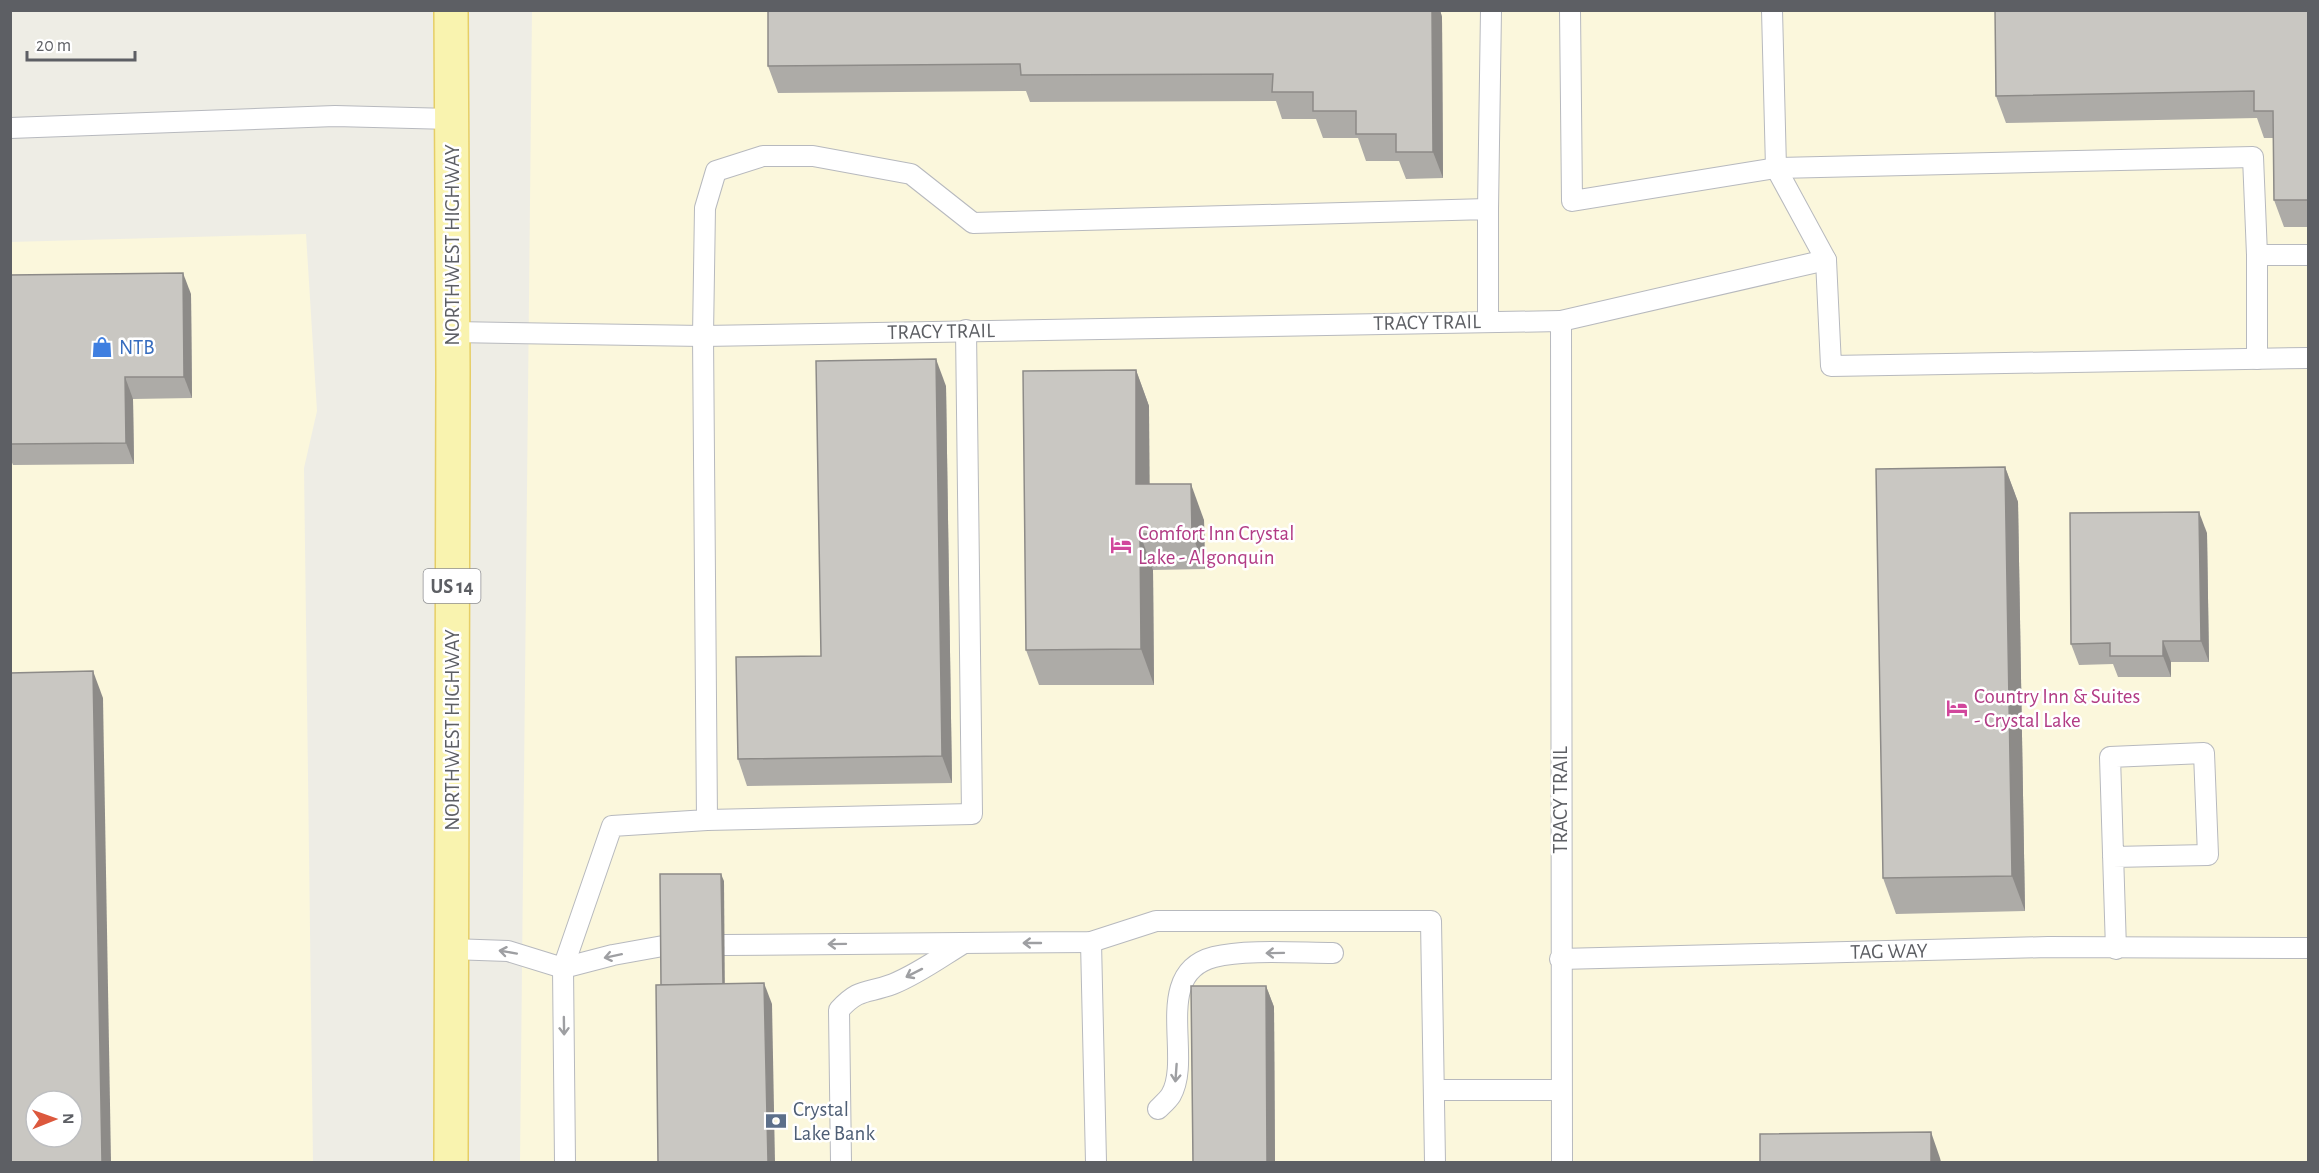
<svg xmlns="http://www.w3.org/2000/svg" width="2319" height="1173" font-family="'Alegreya Sans',sans-serif">
	<style>
		.commercial { fill: #fbf7dc; fill-rule: evenodd }
		.lines { fill: none; stroke-linecap: round; stroke-linejoin: round }
		.lane-casing { stroke: #b7b9be; stroke-width: 22 }
		.primary-casing { stroke: #e6ce65; stroke-width: 36 }
		.lane { stroke: #fff; stroke-width: 20 }
		.primary { stroke: #f9f3af; stroke-width: 33 }
		.wall { fill: #adaba7 }
		.shaded-wall { fill: #8d8b88 }
		.building { fill: #c9c7c2; stroke: #8d8b88; stroke-width: 1.5; fill-rule: evenodd }
		.oneway { stroke: #9e9fa2 }
		.labels { text-anchor: middle; stroke-width: 5; stroke-linejoin: round; paint-order: stroke }
		.shield { fill: #fff; stroke: #8e8f92; stroke-width: 1.5 }
		.shield-label { font-size: 20px; font-weight: bold; fill: #5d5f64 }
		.street-label { font-size: 21px; fill: #5d5f64; stroke: #fff }
		.shop-label { font-size: 21px; fill: #366cbe; stroke: #fff; text-anchor: start }
		.hotel-label { font-size: 21px; fill: #b23c85; stroke: #fff; text-anchor: start }
		.service-label { font-size: 21px; fill: #4e5e75; stroke: #fff; text-anchor: start }
	</style>
	<rect width="100%" height="100%" fill="#eeede5"/>
	<g class="commercial">
		<path d="M532,11H2308V1162H520Z"/>
		<path d="M306,234L317,411L304,468L313,1162H11L10,242ZM36,1101H72V1137H36Z"/>
	</g>
	<g class="lines">
		<defs>
			<g id="lane">
				<path d="M1570,10L1572,201L1776,168L2253,157L2257,255H2308"/>
				<path d="M1772,10L1776,168L1826,260L1831,366L2308,358"/>
				<path d="M10,128L335,116L451,119"/>
				<path d="M1488,209L1491,10"/>
				<path d="M2257,255V359"/>
				<path d="M1561,321L1826,260"/>
				<path d="M453,332L703,336L1561,321L1562,1162"/>
				<path d="M707,820L972,814L966,330"/>
				<path d="M2113,857L2208,855L2204,753L2110,757L2116,949"/>
				<path d="M1091,942L1096,1162"/>
				<path d="M724,945L1091,942L1156,921H1431L1435,1162"/>
				<path d="M451,949L508,951L563,968L613,955L663,946"/>
				<path d="M1560,959L2048,947L2308,948"/>
				<path d="M1434,1090H1561"/>
				<path d="M1158,1109C1162,1105 1168,1100 1171,1095C1193,1057 1151,973 1214,957C1245,949 1300,953 1333,953"/>
				<path d="M565,1162L563,968L612,826L707,820L703,336L705,208L716,171L763,156H813L911,174L973,223L1488,209V321"/>
				<path d="M841,1162L839,1010C860,987 867,994 893,984C918,974 941,957 964,943"/>
			</g>
			<path id="primary" d="M451,10L453,371L451,1162"/>
		</defs>
		<use href="#lane" class="lane-casing"/>
		<use href="#primary" class="primary-casing"/>
		<use href="#lane" class="lane"/>
		<use href="#primary" class="primary"/>
	</g>
	<g class="wall">
		<path d="M768,10H1440L1442,17L1443,178L1406,179L1399,161H1366L1358,138H1323L1316,119H1282L1276,101L1030,102L1026,91L778,93L768,66Z"/>
		<path d="M2308,10V227H2284L2274,200L2273,138H2264L2257,118L2006,123L1996,96Z"/>
		<path d="M10,275L191,294L192,398L133,399L134,464L13,465L10,458Z"/>
		<path d="M1136,370L1149,406V484L1204,520L1205,569L1153,570L1154,685H1039L1026,650Z"/>
		<path d="M946,386L952,783L747,786L738,759L821,656Z"/>
		<path d="M2005,467L2018,502L2025,911L1896,914L1883,878Z"/>
		<path d="M2207,533L2209,662H2171V677H2118L2113,664L2079,665L2071,644Z"/>
		<path d="M1191,986H1266L1274,1007L1275,1162H1193Z"/>
	</g>
	<g class="shaded-wall">
		<path d="M1432,10H1440L1442,17L1443,178L1433,152Z"/>
		<path d="M183,273L191,294L192,398L184,377Z"/>
		<path d="M936,359L946,386L952,783L942,756Z"/>
		<path d="M1136,370L1149,406L1150,520L1136,484Z"/>
		<path d="M125,377L133,399L134,464L126,443Z"/>
		<path d="M2005,467L2018,502L2025,911L2012,876Z"/>
		<path d="M1191,484L1204,520L1205,569L1192,534Z"/>
		<path d="M2199,512L2207,533L2209,662L2201,641Z"/>
		<path d="M1140,534L1153,570L1154,685L1141,649Z"/>
		<path d="M2163,641L2171,662V677L2163,656Z"/>
		<path d="M93,671L103,698L111,1162H102Z"/>
		<path d="M721,874L724,881L725,1005L723,997Z"/>
		<path d="M764,983L772,1004L775,1162H768Z"/>
		<path d="M1266,986L1274,1007L1275,1162H1267Z"/>
		<path d="M1931,1132L1940,1158L1941,1162H1931Z"/>
	</g>
	<g class="building">
		<path d="M768,10H1432L1433,152H1396V134H1356V111H1313V92H1272L1273,74L1021,75L1020,64L768,66Z"/>
		<path d="M1995,10H2308V200H2274L2273,111H2254V91L1996,96Z"/>
		<path d="M183,273L184,377H125L126,443L10,444V275Z"/>
		<path d="M936,359L942,756L738,759L736,657L821,656L816,361Z"/>
		<path d="M1136,370V484H1191L1192,534H1140L1141,649L1026,650L1023,371Z"/>
		<path d="M2005,467L2012,876L1883,878L1876,469Z"/>
		<path d="M2199,512L2201,641H2163V656H2110V643L2071,644L2070,513Z"/>
		<path d="M93,671L102,1162H10V673ZM36,1101H72V1137H36Z"/>
		<path d="M660,874H721L723,984L661,985Z"/>
		<path d="M764,983L768,1162H658L656,985Z"/>
		<path d="M1191,986H1266L1267,1162H1193Z"/>
		<path d="M1931,1132V1162H1760V1134Z"/>
	</g>
	<defs><path id="oneway-shaft" d="M-6 0H5M1.5-3L5.5 0L1.5 3" fill="none" stroke-width="1.6" stroke-linecap="round" stroke-linejoin="round" transform="scale(1.5)"/></defs>
	<g class="oneway">
		<use href="#oneway-shaft" transform="translate(1032 943) rotate(180)"/>
		<use href="#oneway-shaft" transform="translate(837 944) rotate(179)"/>
		<use href="#oneway-shaft" transform="translate(508 952) rotate(-170)"/>
		<use href="#oneway-shaft" transform="translate(1275 953) rotate(179)"/>
		<use href="#oneway-shaft" transform="translate(613 956) rotate(168)"/>
		<use href="#oneway-shaft" transform="translate(914 973) rotate(153)"/>
		<use href="#oneway-shaft" transform="translate(564 1026) rotate(89)"/>
		<use href="#oneway-shaft" transform="translate(1176 1073) rotate(94)"/>
	</g>
	<defs>
		<symbol id="shop-bare" viewBox="-9 -9 18 18"><path d="M-5-2.5h2.3a2.7 3.5 0 0 1 5.4 0H5L5.5 6h-11ZM-1.5-2.5h3a1.5 2.3 0 0 0-3 0Z" fill="#3f7fe0" stroke="#fff" stroke-width="2.5" paint-order="stroke"/></symbol>
		<symbol id="hotel-bare" viewBox="-9 -9 18 18"><path d="M-6-4.5h1.5V1H6V5H4.5V3h-9V5H-6ZM-4 0a1.8 1.8 0 1 1 3.6 0ZM.5 0V-2.5h3Q6-2.5 6 0Z" fill="#d1479c" stroke="#fff" stroke-width="2.5" paint-order="stroke"/></symbol>
		<symbol id="bank-bare" viewBox="-9 -9 18 18"><path d="M-6-4H6V4H-6ZM0-2.3a2.3 2.3 0 1 0 0 4.6a2.3 2.3 0 1 0 0-4.6Z" fill="#5c6f8a" stroke="#fff" stroke-width="2.5" paint-order="stroke"/></symbol>
	</defs>
	<g fill-rule="evenodd">
		<use href="#shop-bare" x="87" y="332" width="30" height="30"/>
		<use href="#hotel-bare" x="1106" y="530" width="30" height="30"/>
		<use href="#hotel-bare" x="1942" y="693" width="30" height="30"/>
		<use href="#bank-bare" x="761" y="1106" width="30" height="30"/>
	</g>
	<g class="labels">
		<rect class="shield" x="423.5" y="569" width="57" height="34" rx="4.5"/>
		<g class="shield-label">
			<text x="452" y="593">US 14</text>
		</g>
		<g class="street-label">
			<text transform="translate(452 245) rotate(-90)" y="7">NORTHWEST HIGHWAY</text>
			<text transform="translate(1427 322) rotate(-1)" y="7">TRACY TRAIL</text>
			<text transform="translate(941 331) rotate(-1)" y="7">TRACY TRAIL</text>
			<text transform="translate(452 730) rotate(-90)" y="7">NORTHWEST HIGHWAY</text>
			<text transform="translate(1560 800) rotate(-90)" y="7">TRACY TRAIL</text>
			<text transform="translate(1889 951) rotate(-1)" y="7">TAG WAY</text>
		</g>
		<g class="shop-label">
			<text x="119" y="354">NTB</text>
		</g>
		<g class="hotel-label">
			<text x="1138" y="540">Comfort Inn Crystal<tspan x="1138" dy="24">Lake - Algonquin</tspan></text>
			<text x="1974" y="703">Country Inn &amp; Suites<tspan x="1974" dy="24">- Crystal Lake</tspan></text>
		</g>
		<g class="service-label">
			<text x="793" y="1116">Crystal<tspan x="793" dy="24">Lake Bank</tspan></text>
		</g>
	</g>
	<rect width="2319" height="1173" fill="none" stroke="#5d5f64" stroke-width="24"/>
	<g transform="translate(54 1119) rotate(89)"><circle r="28" fill="#ffffff" stroke="#bebfc1" stroke-width="1.5"/>
	<path d="M0-4.5L10 22L0 15L-10 22Z" fill="#dc583d"/>
	<text y="-9" font-size="16" font-weight="bold" text-anchor="middle" fill="#5d5f64">N</text>
	</g>
	<path d="M27 51v9h108v-9" fill="none" stroke="#5d5f64" stroke-width="3"/>
	<text x="36" y="51" font-size="18" fill="#5d5f64" stroke="#ffffff" stroke-width="4.5" paint-order="stroke">20 m</text>
</svg>
